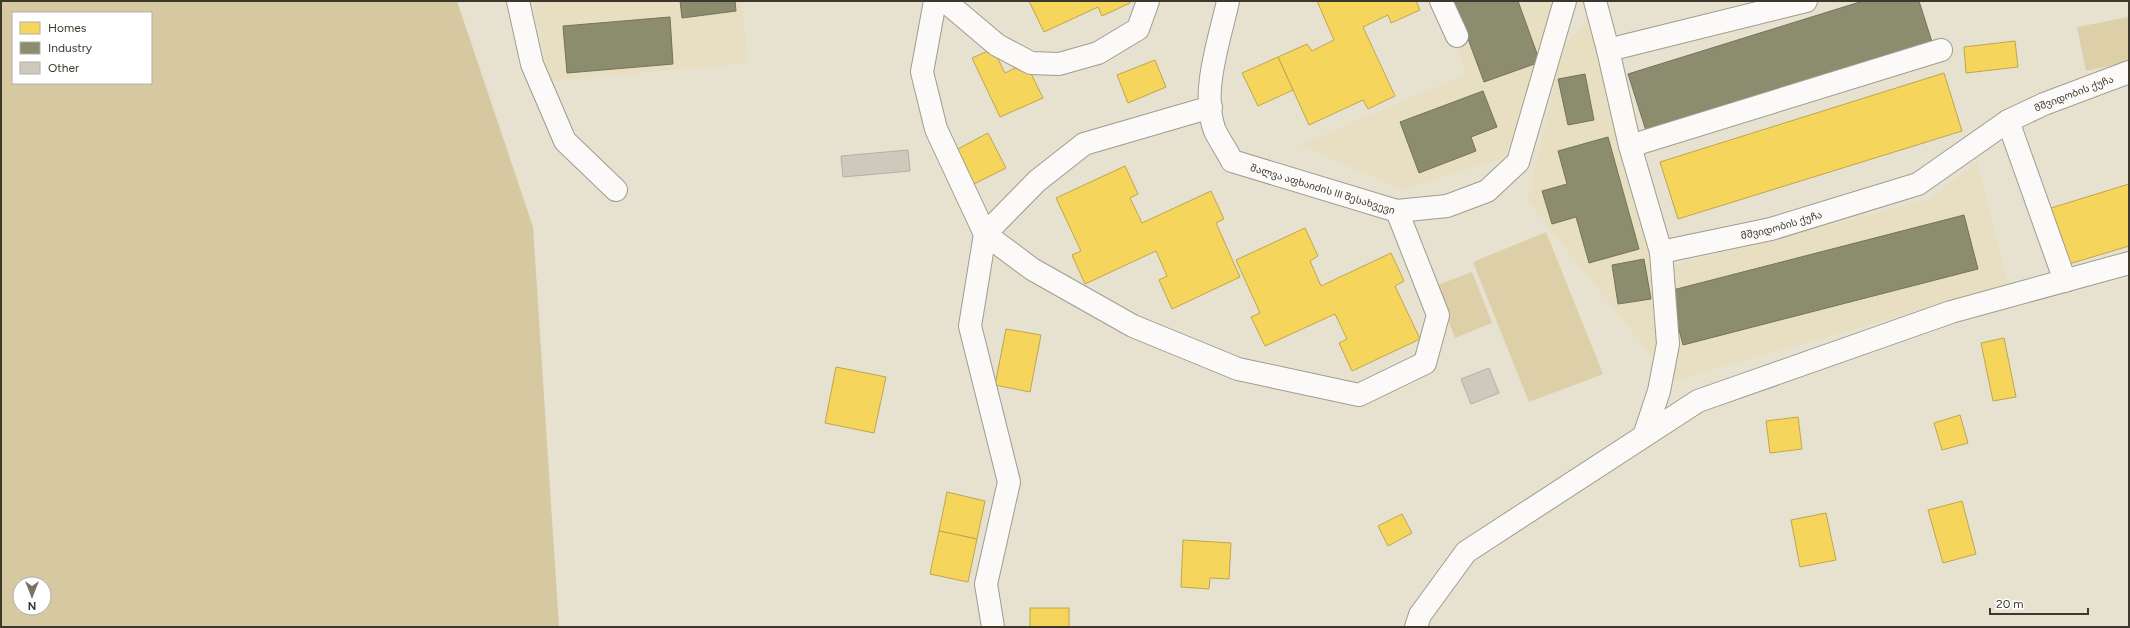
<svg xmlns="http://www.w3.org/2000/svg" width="2130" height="628" font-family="Figtree,'Noto Sans Georgian',sans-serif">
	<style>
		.built { fill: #e8dec2 }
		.green { fill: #ddcfa8 }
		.forest { fill: #d6c8a0; fill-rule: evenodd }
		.homes { fill: #f6d55c; stroke: #bea64e }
		.industry { fill: #8c8c6e; stroke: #74735a }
		.building { fill: #cec9bc; stroke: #b5b0a3 }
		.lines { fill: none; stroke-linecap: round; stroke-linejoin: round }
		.minor-casing { stroke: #a09c8f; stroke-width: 24 }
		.minor { stroke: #fbfaf8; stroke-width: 22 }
		.labels { text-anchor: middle; stroke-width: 4; stroke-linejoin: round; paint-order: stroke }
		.street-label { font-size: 10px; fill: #3c382c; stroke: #fff }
	</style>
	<rect width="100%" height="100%" fill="#e7e1d0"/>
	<g class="built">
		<path d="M533,1H742L748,63L550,81Z"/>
		<path d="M1440,1H1553L1543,67L1504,157L1403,190L1300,145L1467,74Z"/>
		<path d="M1591,15L1662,268L1931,199L1977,161L2008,285L1672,381L1528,201L1562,49Z"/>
	</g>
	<g class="green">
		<path d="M2129,17V62L2086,71L2077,27Z"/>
		<path d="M1546,232L1603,374L1529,402L1473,262Z"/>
		<path d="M1472,272L1492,323L1455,338L1435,286Z"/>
	</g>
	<path class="forest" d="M1,1H457L533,227L559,627H1ZM13,13H151V83H13ZM20,584H44V608H20Z"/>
	<g class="homes">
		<path d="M1029,1H1129L1130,3L1102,16L1098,7L1044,32Z"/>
		<path d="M1317,1H1416L1420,10L1391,23L1388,15L1363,27L1395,96L1368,109L1363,100L1309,125L1278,57L1307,44L1312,51L1334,40Z"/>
		<path d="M2015,41L2018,67L1966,73L1964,47Z"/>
		<path d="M993,49L1005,73L1026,63L1043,98L1000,117L972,58Z"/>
		<path d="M1278,57L1293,90L1258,106L1242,73Z"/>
		<path d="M1155,60L1166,87L1128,103L1117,75Z"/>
		<path d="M1944,73L1962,131L1678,219L1660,162Z"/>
		<path d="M988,133L1006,168L970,186L952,152Z"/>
		<path d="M1125,166L1138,194L1130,198L1142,223L1211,191L1224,219L1216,223L1240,277L1172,309L1159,280L1167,276L1156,251L1085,284L1072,255L1081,251L1056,198Z"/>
		<path d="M2129,184V246L2069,264L2051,208Z"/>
		<path d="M1305,228L1318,256L1310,261L1321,286L1391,253L1404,281L1395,286L1420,339L1352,371L1339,343L1347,339L1335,314L1265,346L1251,317L1260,313L1236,260Z"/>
		<path d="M1006,329L1041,335L1030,392L995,385Z"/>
		<path d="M2004,338L2016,397L1993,401L1981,343Z"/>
		<path d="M836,367L886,377L874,433L825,423Z"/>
		<path d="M1960,415L1968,443L1942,450L1934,423Z"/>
		<path d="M1798,417L1802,449L1770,453L1766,421Z"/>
		<path d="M947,492L985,501L977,539L939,531Z"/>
		<path d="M1962,501L1976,554L1943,563L1928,510Z"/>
		<path d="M1826,513L1836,560L1800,567L1791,520Z"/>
		<path d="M1402,514L1412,533L1388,546L1378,526Z"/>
		<path d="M939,531L977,539L968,582L930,574Z"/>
		<path d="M1183,540L1231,543L1229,579L1210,578L1209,589L1181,587Z"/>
		<rect x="1030" y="608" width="39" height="19"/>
	</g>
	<g class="industry">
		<path d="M680,1H735L736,11L682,18Z"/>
		<path d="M1454,1H1518L1540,62L1484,82Z"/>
		<path d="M1863,1H1919L1933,45L1647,134L1628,74Z"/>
		<path d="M670,17L673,64L567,73L563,26Z"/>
		<path d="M1585,74L1594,120L1568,125L1558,79Z"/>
		<path d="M1483,91L1497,127L1471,137L1476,151L1419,173L1400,122Z"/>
		<path d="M1608,137L1639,249L1589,263L1576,217L1552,224L1542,191L1567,184L1558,151Z"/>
		<path d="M1964,215L1978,269L1683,345L1669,291Z"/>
		<path d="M1644,259L1651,299L1618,304L1612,265Z"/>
	</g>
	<g class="building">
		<path d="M908,150L910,171L843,177L841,156Z"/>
		<path d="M1489,368L1499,393L1471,404L1461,379Z"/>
	</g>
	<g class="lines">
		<defs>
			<g id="minor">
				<path d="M518,1L532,64L565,141L616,190"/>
				<path d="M935,1L922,72L936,129L985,234L1032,269L1133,326L1238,369L1359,395L1425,363L1438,315L1397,211"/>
				<path d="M945,1L997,45L1031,63L1059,64L1098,53L1138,29L1148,1"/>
				<path id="s1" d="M1228,1C1220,39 1200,93 1215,131C1220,141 1227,151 1232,161L1397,211L1447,206L1487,191L1518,162L1565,1"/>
				<path d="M1441,1L1457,36"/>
				<path id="s2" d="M1595,1L1608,50L1630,146L1661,252L1771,229L1918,184L2008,121L2044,104L2129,72"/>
				<path d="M1608,50L1806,1"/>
				<path d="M2008,121L2065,281"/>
				<path d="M1630,146L1941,50"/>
				<path d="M1644,436L1659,391L1668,344L1661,252"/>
				<path d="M993,627L986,584L1009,482L970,326L985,234L1037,181L1084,144L1211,107"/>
				<path d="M1416,627L1420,615L1466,552L1698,401L1951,312L2129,263"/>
			</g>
		</defs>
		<use href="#minor" class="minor-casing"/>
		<use href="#minor" class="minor"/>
	</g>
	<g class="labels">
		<g class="street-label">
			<text dy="4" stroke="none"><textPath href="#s2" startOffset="707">მშვიდობის ქუჩა</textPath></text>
			<text dy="4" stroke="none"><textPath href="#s1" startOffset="262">შალვა აფხაიძის III შესახვევი</textPath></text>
			<text dy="4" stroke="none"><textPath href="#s2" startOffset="383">მშვიდობის ქუჩა</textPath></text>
		</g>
	</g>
	<rect width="2130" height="628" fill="none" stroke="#3c382c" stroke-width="4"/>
	<rect x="12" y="12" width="140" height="72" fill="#ffffff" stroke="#b1afab"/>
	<rect x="20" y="22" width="20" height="12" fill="#f6d55c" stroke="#b1afab"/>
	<text x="48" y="32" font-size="12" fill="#3c382c">Homes</text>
	<rect x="20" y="42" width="20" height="12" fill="#8c8c6e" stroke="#b1afab"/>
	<text x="48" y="52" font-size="12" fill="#3c382c">Industry</text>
	<rect x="20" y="62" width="20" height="12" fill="#cec9bc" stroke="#b1afab"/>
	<text x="48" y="72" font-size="12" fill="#3c382c">Other</text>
	<g transform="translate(32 596) rotate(180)"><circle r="19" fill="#ffffff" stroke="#b1afab"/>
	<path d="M0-3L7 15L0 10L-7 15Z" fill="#787365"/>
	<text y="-6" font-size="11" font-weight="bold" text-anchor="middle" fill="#3c382c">N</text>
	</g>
	<path d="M1990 608v6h98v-6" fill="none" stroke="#3c382c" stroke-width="2"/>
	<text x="1996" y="608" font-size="12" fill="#3c382c" stroke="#ffffff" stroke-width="3" paint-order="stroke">20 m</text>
</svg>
